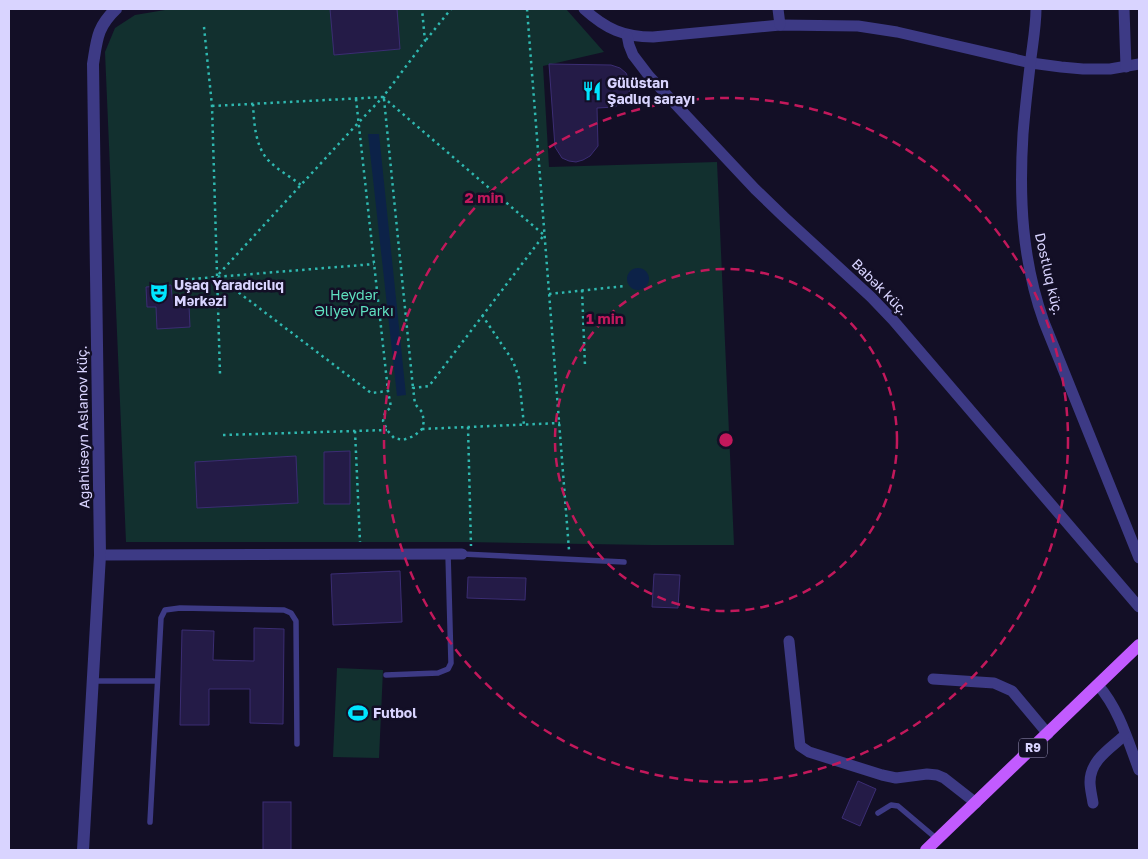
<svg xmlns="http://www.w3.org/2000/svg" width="1148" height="859" font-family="'Golos Text',sans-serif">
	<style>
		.green { fill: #12302f }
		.water { fill: #0c2248 }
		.building { fill: #241b47; stroke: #3b2d73 }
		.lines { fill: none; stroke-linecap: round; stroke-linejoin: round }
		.path { stroke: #2fb8b0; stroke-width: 2.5; stroke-dasharray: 2.5 4; stroke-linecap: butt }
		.service { stroke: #3d3a85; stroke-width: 5.5 }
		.minor { stroke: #3d3a85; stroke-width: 11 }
		.tertiary { stroke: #3d3a85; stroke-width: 12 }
		.primary { stroke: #c25bff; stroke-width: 12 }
		.ring { fill: none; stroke: #c2185b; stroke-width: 2.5; stroke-dasharray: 9 6 }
		.labels { text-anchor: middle; stroke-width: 5; stroke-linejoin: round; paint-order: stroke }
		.shield { fill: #130f26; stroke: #9e99be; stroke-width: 1 }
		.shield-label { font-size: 12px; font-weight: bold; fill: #d9d4ff }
		.poi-label { font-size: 14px; font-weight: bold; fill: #d9d4ff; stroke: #130f26; text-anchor: start }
		.street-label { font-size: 14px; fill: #d9d4ff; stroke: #130f26 }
		.park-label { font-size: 14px; fill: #5fe0c0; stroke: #130f26 }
		.centre { fill: #c2185b; stroke: #130f26; stroke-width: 2.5 }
		.ring-label { font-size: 15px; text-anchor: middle; font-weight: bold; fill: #c2185b; stroke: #130f26; stroke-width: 5; stroke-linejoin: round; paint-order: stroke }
	</style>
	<rect width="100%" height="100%" fill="#130f26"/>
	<g class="green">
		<path d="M171,9H566L604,52L543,66L549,167L717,162L734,545H651L464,542H126L105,52L115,28L135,15Z"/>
		<path d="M337,668L383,670L379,758L333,757Z"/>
	</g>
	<g class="water">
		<path d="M368,134H379L406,395L397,396Z"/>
		<circle cx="638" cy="279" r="11"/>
	</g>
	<g class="building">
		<path d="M330,9H397L400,49L334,55Z"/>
		<path d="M549,64L611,65L620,68L626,73L629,80L630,87L629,94L622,102L615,107L597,108L598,146L590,156L583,160L576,162L569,161L562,158L555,147Z"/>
		<path d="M171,285L173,307L189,306L190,327L157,329L156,307H147L146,287Z"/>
		<path d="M350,451V504H324V452Z"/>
		<path d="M296,456L298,503L197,508L195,462Z"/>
		<path d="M400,571L402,622L333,625L331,574Z"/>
		<path d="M654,574L680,575L678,608L652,607Z"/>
		<path d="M468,577L526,578L525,600L467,598Z"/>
		<path d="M254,628L284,629L283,724L250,723V689H209V725H180L182,630L214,631L213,660L254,661Z"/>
		<path d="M858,781L876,789L860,826L842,818Z"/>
		<rect x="263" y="802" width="28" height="48"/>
	</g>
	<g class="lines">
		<g class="path">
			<path d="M527,9L569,550"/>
			<path d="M204,27L212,106L220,374"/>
			<path d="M426,40L451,9"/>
			<path d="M383,97L544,235L429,386L413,388L415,404L422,412L424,421L422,429L414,436L403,440L394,438L387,430L383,421L385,413L391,407L388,391L371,393L217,276L358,123Z"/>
			<path d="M356,99L388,391"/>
			<path d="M384,99L413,388"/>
			<path d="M253,104C254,122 255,147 269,161C278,170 291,177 301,185"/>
			<path d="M212,106L383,97L425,41L422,9"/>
			<path d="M179,280L374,264"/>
			<path d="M582,290L585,366"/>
			<path d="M549,294L625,286"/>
			<path d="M482,315L513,361L519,378L524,425"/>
			<path d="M468,427L471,546"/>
			<path d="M422,429L560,423"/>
			<path d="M355,431L360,542"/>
			<path d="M223,435L387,430"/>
		</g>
		<g class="service">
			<path d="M462,554L624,562"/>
			<path d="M386,675L438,673L448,669L451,663L448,554"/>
			<path d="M93,681H157"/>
			<path d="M878,813L891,805L898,806L937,839"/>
			<path d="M150,822L161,618L165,610L180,608L284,610L291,613L296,621L297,744"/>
		</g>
		<g class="minor">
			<path d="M584,9C606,29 624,37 653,37L780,25L858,26L897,32L1031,63L1061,67L1083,69H1110L1139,64"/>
			<path d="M778,9L780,25"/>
			<path d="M1036,9C1036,25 1033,42 1031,58C1028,83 1025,109 1023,134C1019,198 1022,261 1044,322L1139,558"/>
			<path d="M1124,9L1126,67"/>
			<path d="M627,35L629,45L633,55L649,76L755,189L784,217L871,297L893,320L1139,607"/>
			<path d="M100,555L462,554"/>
			<path d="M789,641L800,746L809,752L882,775L896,778L927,774L937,775L944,778L976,803"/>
			<path d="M933,679L994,683L1012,691L1048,734"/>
			<path d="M1098,685C1119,709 1128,741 1139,770"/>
			<path d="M1093,803C1092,796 1090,789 1090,782C1090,760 1111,748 1125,735"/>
		</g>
		<path class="tertiary" d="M83,850L100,555L93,64C97,39 97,27 116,9"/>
		<path class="primary" d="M926,850L1139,645"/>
	</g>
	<g class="ring">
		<circle cx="726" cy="440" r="171"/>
		<circle cx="726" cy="440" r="342"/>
	</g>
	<defs>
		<symbol id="restaurant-bare" viewBox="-9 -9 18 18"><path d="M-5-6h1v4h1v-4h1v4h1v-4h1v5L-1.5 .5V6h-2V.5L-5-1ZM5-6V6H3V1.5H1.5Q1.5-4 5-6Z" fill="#00e5ff" stroke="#130f26" stroke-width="2.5" paint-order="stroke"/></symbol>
		<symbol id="theatre-bare" viewBox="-9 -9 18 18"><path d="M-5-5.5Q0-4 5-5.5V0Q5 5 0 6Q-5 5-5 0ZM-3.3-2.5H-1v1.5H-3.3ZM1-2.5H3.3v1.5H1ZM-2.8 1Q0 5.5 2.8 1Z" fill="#00e5ff" stroke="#130f26" stroke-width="2.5" paint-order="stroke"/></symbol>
		<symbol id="stadium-bare" viewBox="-9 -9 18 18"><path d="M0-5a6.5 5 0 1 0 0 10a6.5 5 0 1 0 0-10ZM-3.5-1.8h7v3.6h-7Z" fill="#00e5ff" stroke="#130f26" stroke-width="2.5" paint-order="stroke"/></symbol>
	</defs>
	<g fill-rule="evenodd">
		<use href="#restaurant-bare" x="578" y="77" width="28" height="28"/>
		<use href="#theatre-bare" x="145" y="279" width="28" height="28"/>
		<use href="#stadium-bare" x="344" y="699" width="28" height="28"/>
	</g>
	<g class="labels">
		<rect class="shield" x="1019" y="738.5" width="28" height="19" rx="4"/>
		<g class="shield-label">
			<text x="1033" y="752">R9</text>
		</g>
		<g class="poi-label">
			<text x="607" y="88">Gülüstan<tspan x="607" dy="16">Şadlıq sarayı</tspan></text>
			<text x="174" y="290">Uşaq Yaradıcılıq<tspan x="174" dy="16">Mərkəzi</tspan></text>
			<text x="373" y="718">Futbol</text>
		</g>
		<g class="street-label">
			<text transform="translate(1049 274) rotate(77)" y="5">Dostluq küç.</text>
			<text transform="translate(880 287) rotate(45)" y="5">Babək küç.</text>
			<text transform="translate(83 427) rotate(-91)" y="5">Ağahüseyn Aslanov küç.</text>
		</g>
		<g class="park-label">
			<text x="354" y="300">Heydər<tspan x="354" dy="16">Əliyev Parkı</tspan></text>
		</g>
	</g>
	<circle cx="726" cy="440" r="8" class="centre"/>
	<g class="ring-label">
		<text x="484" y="203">2 min</text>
		<text x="605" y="324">1 min</text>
	</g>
	<rect width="1148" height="859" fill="none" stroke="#d9d4ff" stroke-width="20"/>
</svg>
